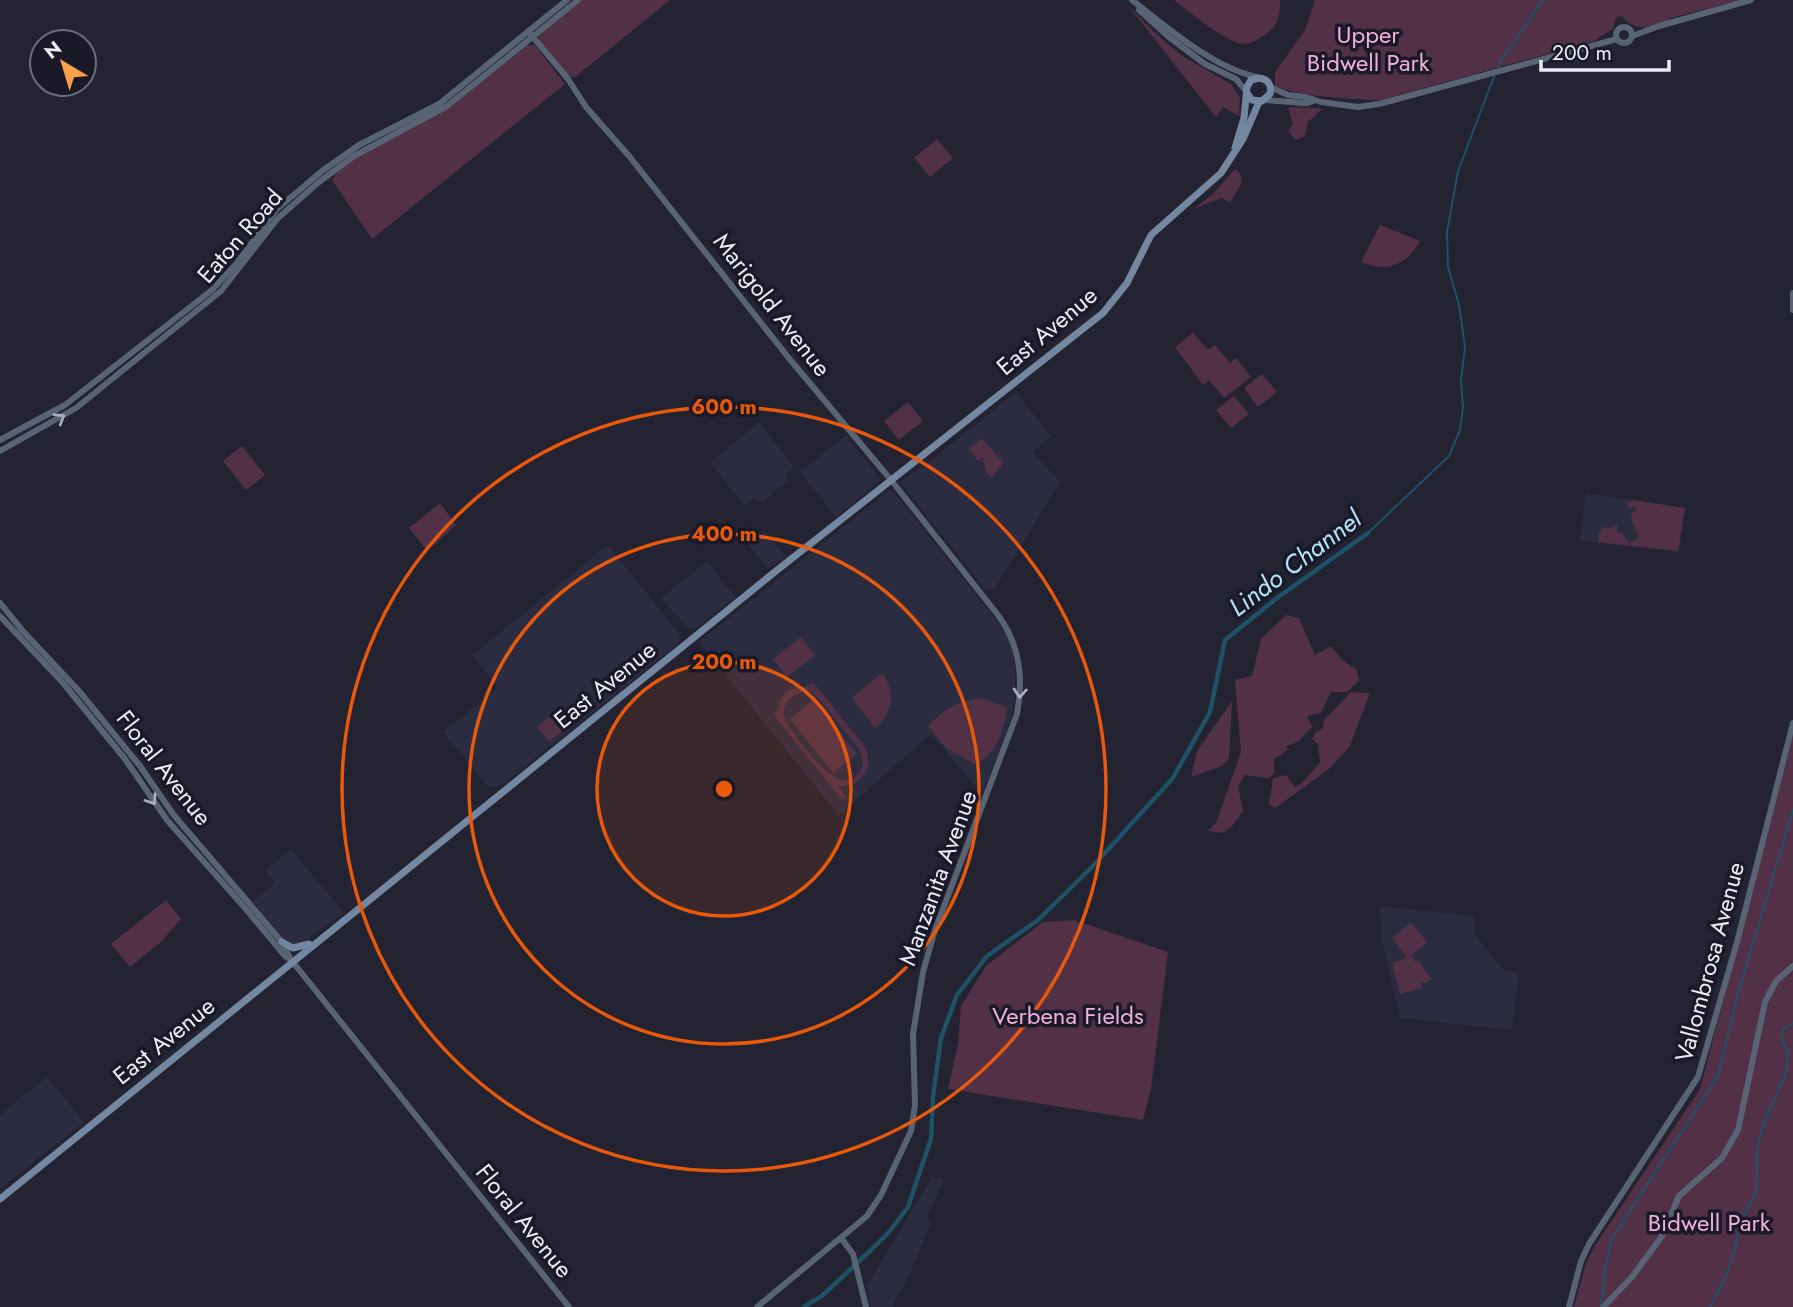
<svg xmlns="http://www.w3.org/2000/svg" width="1793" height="1307" font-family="Jost,sans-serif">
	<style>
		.built { fill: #2c2c41 }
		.green { fill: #523147; fill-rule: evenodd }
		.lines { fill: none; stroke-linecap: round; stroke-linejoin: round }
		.stream { stroke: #1d5268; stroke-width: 2 }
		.canal { stroke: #1d5268; stroke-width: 4.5 }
		.tertiary { stroke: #586374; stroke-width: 6 }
		.secondary { stroke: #7487a1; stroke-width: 7 }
		.oneway { stroke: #a9aebc }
		.ring { fill: none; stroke: #e8590c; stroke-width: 3.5 }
		.labels { text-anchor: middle; stroke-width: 7; stroke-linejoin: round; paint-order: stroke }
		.park-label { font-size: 24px; fill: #f2afdb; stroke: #1a1928 }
		.street-label { font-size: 24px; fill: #ebecf6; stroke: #1a1928 }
		.water-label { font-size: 26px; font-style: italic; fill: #b5e3fb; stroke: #1a1928 }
		.centre { fill: #e8590c; stroke: #1a1928; stroke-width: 3.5 }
		.ring-label { font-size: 21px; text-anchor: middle; font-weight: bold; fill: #e8590c; stroke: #1a1928; stroke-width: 7; stroke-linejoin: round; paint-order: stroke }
	</style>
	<rect width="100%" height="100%" fill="#232332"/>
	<g class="built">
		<path d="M1016,392L1051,436L1033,452L1060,482L997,585L992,590L985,589L900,482L939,454Z"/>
		<path d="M759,422L794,467L787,474L788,483L778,487L763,503L753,499L744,505L710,463Z"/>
		<path d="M846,435L881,480L836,517L800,472Z"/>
		<path d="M891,489L1005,631L1011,647L1015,669V698L1009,725L982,794L931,734L839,815L699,642Z"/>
		<path d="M1586,493L1685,508L1679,552L1580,541Z"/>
		<path d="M765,531L786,557L768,568L748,545Z"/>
		<path d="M608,545L678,632L680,639L677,645L500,786L493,787L486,785L443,732L498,688L472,655Z"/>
		<path d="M707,561L735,597L695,629H689L661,598Z"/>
		<path d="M291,849L344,913L302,943L289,945L253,901L275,883L265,870Z"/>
		<path d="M1380,906L1475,916V934L1503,970L1519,973L1512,1030L1400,1018L1381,936Z"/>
		<path d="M47,1077L84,1122L0,1189V1115Z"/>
		<path d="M932,1177L944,1179L927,1218L932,1221L908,1278L893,1305L894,1307H871L866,1287Z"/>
	</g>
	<g class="green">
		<path d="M580,0H670L574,78L566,74L539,41V35Z"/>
		<path d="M1174,0H1280C1280,17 1278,27 1263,36C1257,40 1250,44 1243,44C1227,43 1188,11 1174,0Z"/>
		<path d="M1315,0H1741L1671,18C1657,29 1633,33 1622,16L1616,18L1613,29L1594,41L1381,100C1361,100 1289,96 1275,85V72L1305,30Z"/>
		<path d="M1126,3L1153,31L1182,56L1231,84L1240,98L1239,116L1223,107L1216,117Z"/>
		<path d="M527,45H535L565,84L372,239L332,180L341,167L375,146L447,109Z"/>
		<path d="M1295,105L1322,109L1308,122L1305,136L1296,140L1288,131L1293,124L1288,107L1316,109L1293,106Z"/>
		<path d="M937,139L953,158L930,177L914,158Z"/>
		<path d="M1235,169L1240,173L1242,182L1230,203L1222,198L1193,209L1213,194Z"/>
		<path d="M1380,225L1420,241C1407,265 1387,273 1361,262Z"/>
		<path d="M1193,333L1208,350L1215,345L1230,363L1236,358L1251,377L1224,398L1209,380L1203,385L1175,347Z"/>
		<path d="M1262,374L1277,392L1258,407L1244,388Z"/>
		<path d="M1234,396L1249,414L1231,428L1216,410Z"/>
		<path d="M908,402L923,421L899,440L884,421Z"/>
		<path d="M982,439L1004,463L992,477L987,473L983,461L984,457L978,461L969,449Z"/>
		<path d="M242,446L265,475L246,490L223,461Z"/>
		<path d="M1633,500L1685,508L1678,551L1598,542L1599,532L1604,527L1611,528L1617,524V532L1623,534L1629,544L1639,537L1631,519L1632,512L1637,509L1634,505L1631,509L1626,503Z"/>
		<path d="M440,503L456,525L429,549H426L409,528Z"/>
		<path d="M1286,615L1299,618L1315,655L1331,646L1342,660L1357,670L1359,681L1347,692H1331L1321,713L1307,716L1312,727L1299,741L1286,747L1288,750L1274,759V774L1268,778L1245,775L1238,786L1243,811L1233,825L1223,833L1208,831L1216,823L1241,752L1235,680L1252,676L1261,639Z"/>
		<path d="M801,637L815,655L787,677L773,659Z"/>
		<path d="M882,673C896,692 893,712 875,728L852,698Z"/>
		<path d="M814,683L865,747C875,769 861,787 838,786L846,797L842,800L774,715L776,710L778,711C783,680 798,693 814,683ZM802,692L812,693L819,699L860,750L863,766C843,811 800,740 786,722C780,708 787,696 802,692Z"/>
		<path d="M1351,692L1370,693L1350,746L1329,769L1275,808L1269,804L1273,778L1286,775L1295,787L1303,782L1320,762L1318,744L1312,739L1316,732L1323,728L1324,720Z"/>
		<path d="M982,698L1007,708C1004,729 996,758 974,764L946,748L928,726C944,709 958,701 982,698Z"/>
		<path d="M814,699L857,754L833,773L790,719Z"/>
		<path d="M1232,701L1229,758L1222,766L1191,777L1197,751Z"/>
		<path d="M558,710L570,726L549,741L537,727Z"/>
		<path d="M1793,735V1307H1574L1586,1263L1594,1247L1700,1089Z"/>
		<path d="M166,900L181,919L161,942L130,967L111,944Z"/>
		<path d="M1074,920L1168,952L1151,1089L1143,1120L948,1089L958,1044L961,1006L986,966L1043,922Z"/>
		<path d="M1411,923L1427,942L1408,958L1413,957L1415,962L1418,960L1431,979L1425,983L1420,982L1422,988L1400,994L1392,963L1407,958L1392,938Z"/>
	</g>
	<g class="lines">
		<g class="stream">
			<path d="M1498,69L1501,60L1543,0"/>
			<path d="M1368,533L1449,456L1460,430L1463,407L1461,381L1465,347L1459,305L1448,267L1447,232L1458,171L1495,74"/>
			<path d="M1601,1306L1605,1270L1611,1240L1718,1076L1739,990L1793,810"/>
			<path d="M1710,1307L1725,1278L1735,1249L1740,1222L1756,1193L1758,1144L1763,1125L1786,1073L1788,1052L1782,1040L1783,1029L1793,1023"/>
		</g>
		<path class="canal" d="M804,1307L823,1295L871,1250L890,1231L908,1207L931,1139L933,1096L941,1038L957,995L987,956L1038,920L1092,867L1173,778L1210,712L1225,640L1277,598L1368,533"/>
		<g class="tertiary">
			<path d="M1132,0C1166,27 1214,68 1257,77"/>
			<path d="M1139,10L1169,37L1205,64L1236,79L1247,92"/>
			<circle cx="1624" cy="35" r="8"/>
			<path d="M528,31L568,79L586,107L629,156L788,357L891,480L998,615C1020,645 1024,678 1017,714L935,930L923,972L913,1034L915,1105L911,1131L881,1195L867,1216L757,1307"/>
			<path d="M1632,36L1659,26L1751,0"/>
			<path d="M1270,87L1288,95L1306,97L1321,102L1358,107L1379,104L1617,39"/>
			<path d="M1264,100L1306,103L1313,101"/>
			<path d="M1793,293V310"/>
			<path d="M0,440L65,405L212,290L236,264L277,209L322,171L359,145L439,104L567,0"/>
			<path d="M0,451L76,408L221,291L278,218L319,182L354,156L447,106L578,0"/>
			<path d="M0,603L22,630L79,691L140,766L173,814L282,942L291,960"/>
			<path d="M0,616L64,684L125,759L167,820L245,908L285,956L292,961L569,1307"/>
			<path d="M841,1238L853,1254L866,1307"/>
			<path d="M1569,1307L1581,1261L1589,1244L1698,1077L1737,942L1793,723"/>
			<path d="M1603,1307L1632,1277L1662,1236L1679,1196L1722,1158L1738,1130L1765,1002L1776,981L1793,966"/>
		</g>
		<g class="secondary">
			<path d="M1235,148L1244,118L1247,87L1251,80L1259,78C1268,79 1272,85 1270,94L1262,101L1252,100L1247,93"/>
			<path d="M282,942L293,948L309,944"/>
			<path d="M0,1199L776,571L1103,313L1127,283L1151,235L1221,173L1243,139L1259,102"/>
		</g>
	</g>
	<defs><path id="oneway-chevron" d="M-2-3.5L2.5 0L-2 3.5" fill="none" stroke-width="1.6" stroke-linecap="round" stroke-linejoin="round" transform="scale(1.75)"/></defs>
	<g class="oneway">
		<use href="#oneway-chevron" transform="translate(60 418) rotate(-31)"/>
		<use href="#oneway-chevron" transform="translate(1020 693) rotate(94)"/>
		<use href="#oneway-chevron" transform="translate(152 800) rotate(56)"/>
	</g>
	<circle cx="724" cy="789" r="127" fill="#e8590c" fill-opacity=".12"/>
	<g class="ring">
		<circle cx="724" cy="789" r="127"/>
		<circle cx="724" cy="789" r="255"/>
		<circle cx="724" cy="789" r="382"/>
	</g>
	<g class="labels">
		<g class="park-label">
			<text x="1368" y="43">Upper<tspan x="1368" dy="28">Bidwell Park</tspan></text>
			<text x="1068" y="1024">Verbena Fields</text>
			<text x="1709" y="1231">Bidwell Park</text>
		</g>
		<g class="street-label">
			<text transform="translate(240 236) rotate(-49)" y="8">Eaton Road</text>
			<text transform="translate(772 305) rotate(52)" y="8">Marigold Avenue</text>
			<text transform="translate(1047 331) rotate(-40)" y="8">East Avenue</text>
			<text transform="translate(605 685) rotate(-39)" y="8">East Avenue</text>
			<text transform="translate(164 768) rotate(52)" y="8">Floral Avenue</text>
			<text transform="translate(938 878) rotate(-70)" y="8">Manzanita Avenue</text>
			<text transform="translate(1710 962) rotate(-75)" y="8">Vallombrosa Avenue</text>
			<text transform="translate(164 1041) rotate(-39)" y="8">East Avenue</text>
			<text transform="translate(524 1221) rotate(51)" y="8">Floral Avenue</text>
		</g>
		<g class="water-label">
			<text transform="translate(1295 563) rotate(-37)" y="9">Lindo Channel</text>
		</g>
	</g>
	<circle cx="724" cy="789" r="10" class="centre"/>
	<g class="ring-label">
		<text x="724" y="414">600 m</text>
		<text x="724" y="541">400 m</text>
		<text x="724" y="669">200 m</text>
	</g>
	<g transform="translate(63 63) rotate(322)"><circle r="33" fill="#1a1928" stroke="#6e6d7a" stroke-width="2"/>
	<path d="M0-5L12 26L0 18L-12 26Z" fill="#f8a04b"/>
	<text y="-10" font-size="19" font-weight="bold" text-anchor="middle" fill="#ebecf6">N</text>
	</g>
	<path d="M1541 60v10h128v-10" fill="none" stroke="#ebecf6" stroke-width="3.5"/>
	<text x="1552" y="60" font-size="21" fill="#ebecf6" stroke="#1a1928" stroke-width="5" paint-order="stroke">200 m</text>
</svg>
